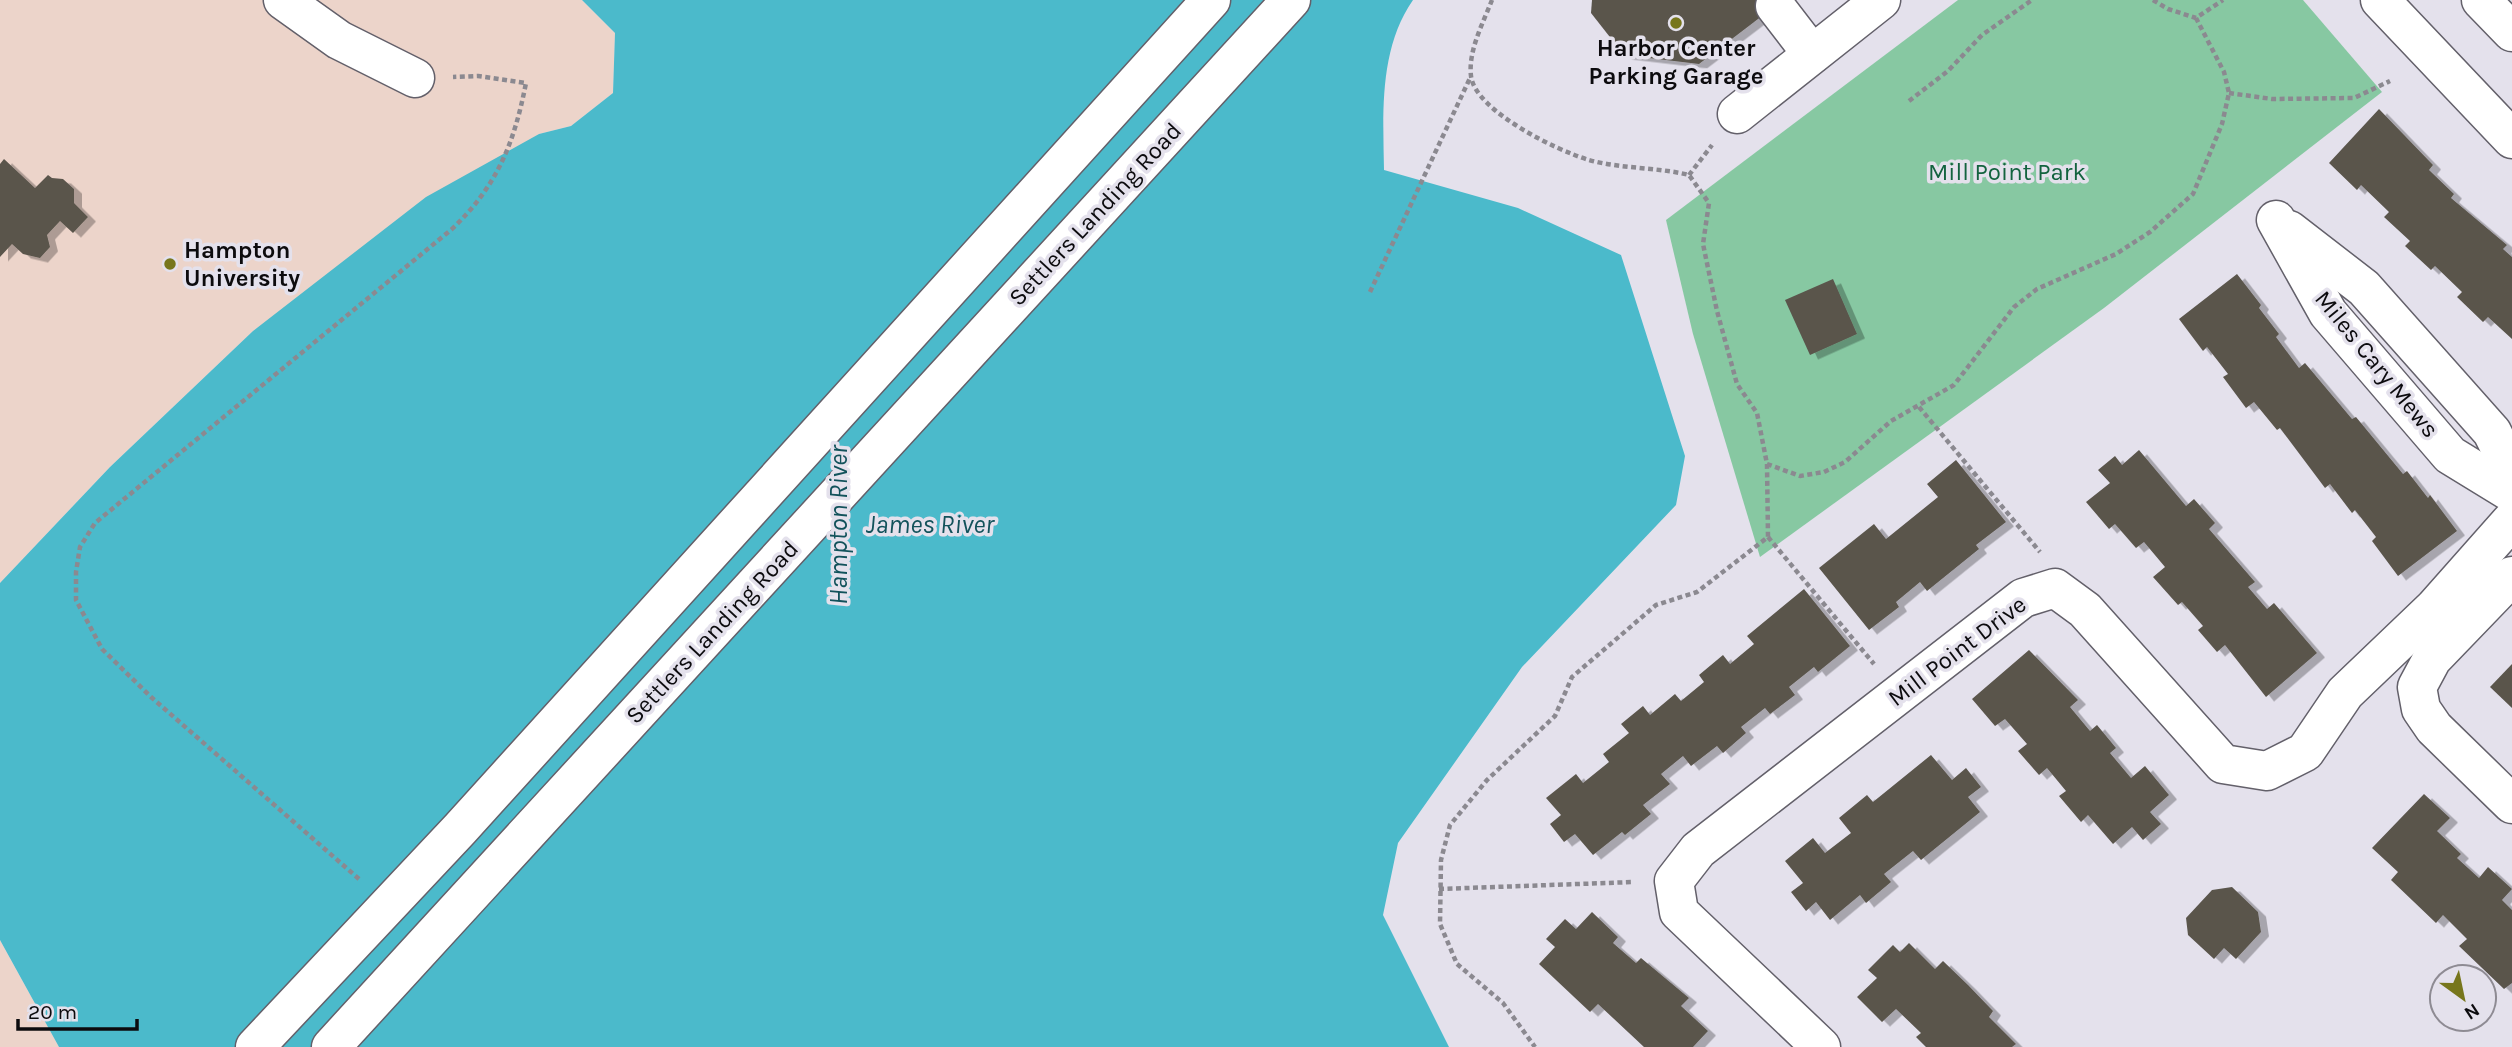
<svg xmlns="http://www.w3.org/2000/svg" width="2512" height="1047" font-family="Karla,sans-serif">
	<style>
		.education { fill: #ecd4ca }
		.green { fill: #87c8a2 }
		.water { fill: #4bbacb }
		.building { fill: #5a554c; filter: url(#shadow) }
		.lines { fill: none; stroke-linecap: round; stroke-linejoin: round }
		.minor-casing { stroke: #63606a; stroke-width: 41 }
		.major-casing { stroke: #63606a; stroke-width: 41 }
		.path { stroke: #8b8990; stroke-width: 4.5; stroke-dasharray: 5 3.5; stroke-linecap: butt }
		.minor { stroke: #fff; stroke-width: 38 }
		.major { stroke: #fff; stroke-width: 38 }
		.poi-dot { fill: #77761c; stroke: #e4e1ec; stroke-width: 2.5 }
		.labels { text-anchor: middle; stroke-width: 7; stroke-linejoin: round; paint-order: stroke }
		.poi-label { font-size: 24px; font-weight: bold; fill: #0c0b0e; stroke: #e4e1ec }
		.park-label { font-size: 24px; fill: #13633f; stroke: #e4e1ec }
		.street-label { font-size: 24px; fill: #0c0b0e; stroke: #e4e1ec }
		.water-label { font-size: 26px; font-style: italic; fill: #12525b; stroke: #e4e1ec }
	</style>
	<defs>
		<filter id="shadow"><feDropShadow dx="8" dy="4.5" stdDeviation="0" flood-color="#0004"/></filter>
	</defs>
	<rect width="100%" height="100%" fill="#e4e1ec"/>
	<g class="education">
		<path d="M0,0H582L615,33L613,93L571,126L539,134L253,331L110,467L0,583Z"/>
		<path d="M0,940L1,942L59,1047H0Z"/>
	</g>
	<path class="green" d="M1958,0H2303L2382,92L2104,308L1760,557L1693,334L1666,220Z"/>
	<path class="water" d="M582,0H1413C1379,49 1383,112 1384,170L1518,208L1621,255L1685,456L1676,505L1522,667L1398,843L1383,915L1449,1047H59L0,940V583L110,467L253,331L426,197L539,134L571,126L613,93L615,33Z"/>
	<g class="building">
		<path d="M1592,0H1783L1699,64L1624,55L1591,13Z"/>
		<path d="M2379,109L2433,165L2429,170L2454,194L2451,198L2507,245L2503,249L2512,257V339L2488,317L2483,322L2457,297L2462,292L2435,266L2431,270L2405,246L2410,241L2384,217L2389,212L2361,185L2357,190L2329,163Z"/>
		<path d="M4,159L35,188L48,175L52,178L63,179L74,189V203L88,217L73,233L60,221L47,235L50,247L40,258L23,254L12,244L0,257V164Z"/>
		<path d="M2237,274L2261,305L2259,308L2279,334L2276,337L2299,368L2305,363L2352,419L2356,417L2403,474L2407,471L2428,498L2430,495L2457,531L2398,576L2372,541L2376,537L2355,510L2352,513L2330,484L2325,488L2280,428L2277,430L2254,402L2246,408L2223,377L2228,374L2207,347L2203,351L2179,319Z"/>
		<path d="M1833,279L1857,334L1810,355L1785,300Z"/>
		<path d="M2139,450L2186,506L2194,499L2215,523L2209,529L2255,582L2248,587L2267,609L2274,603L2317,653L2266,697L2225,645L2217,652L2198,630L2203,626L2182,602L2178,605L2153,577L2165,567L2144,542L2136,548L2115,524L2109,529L2086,502L2110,483L2098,470L2115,456L2122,465Z"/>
		<path d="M1956,460L2006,522L1976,545L1979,549L1927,591L1920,582L1896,602L1899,607L1869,630L1819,568L1874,524L1886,539L1938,497L1927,484Z"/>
		<path d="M1804,589L1850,646L1818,672L1814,667L1789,687L1795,695L1770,714L1765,708L1741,727L1746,733L1723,753L1717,746L1691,766L1683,756L1661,774L1670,784L1643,805L1651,814L1625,835L1622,832L1593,855L1575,834L1564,842L1550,824L1561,815L1546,798L1576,774L1583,783L1609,762L1603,754L1629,733L1621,724L1643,706L1650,715L1675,694L1681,701L1704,682L1699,675L1723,655L1730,664L1754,644L1747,636Z"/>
		<path d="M2029,650L2078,700L2070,707L2090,731L2097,725L2116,748L2110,753L2131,778L2145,766L2169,795L2150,812L2161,824L2143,840L2132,827L2113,844L2088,815L2081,822L2059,796L2066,791L2047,768L2039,775L2018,751L2027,744L2005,719L1995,726L1972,699Z"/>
		<path d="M2512,664V708L2490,687Z"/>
		<path d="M1931,755L1952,780L1966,768L1981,787L1968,797L1980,812L1921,860L1913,851L1884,874L1891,882L1866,903L1860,895L1830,920L1816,902L1806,911L1791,892L1803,883L1785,861L1813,838L1825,853L1851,833L1839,818L1867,795L1873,802Z"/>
		<path d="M2424,794L2450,818L2437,831L2461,854L2457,858L2479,878L2488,867L2512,889L2502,900L2512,910V983L2504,989L2459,946L2467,939L2443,915L2436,923L2391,880L2398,872L2372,848Z"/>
		<path d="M2232,887L2258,912L2261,932L2236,959L2224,948L2214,959L2188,935L2186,918L2212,890Z"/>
		<path d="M1592,912L1618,937L1613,943L1636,963L1641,958L1689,998L1681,1006L1708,1031L1693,1047H1644L1598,1004L1590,1012L1539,964L1555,947L1546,939L1565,919L1576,929Z"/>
		<path d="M1909,943L1935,969L1943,961L1968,985L1993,1011L1989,1017L2016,1044L2012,1047H1926L1916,1037L1921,1033L1896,1009L1882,1022L1857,997L1877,978L1868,970L1893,945L1900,952Z"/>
	</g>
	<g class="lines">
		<defs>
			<g id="minor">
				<path d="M283,0L339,40L415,78"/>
				<path d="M1775,6L1812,54"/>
				<path d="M1737,114L1881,0"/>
				<path d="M2276,220L2328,313L2450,455L2512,493"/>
				<path d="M2289,230L2364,288L2492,432L2512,472"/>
				<path d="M2512,576L2432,659L2417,687L2421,709L2434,728L2512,804"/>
				<path d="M1821,1047L1679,912L1674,881L1698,850L2023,598L2055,588L2085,610L2223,764L2267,771L2305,752L2345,693L2434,608L2512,520"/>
			</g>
			<g id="major">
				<path d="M2380,0L2512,139"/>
				<path d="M2481,0L2512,32"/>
				<path d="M255,1047L460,829L1211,0"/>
				<path d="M331,1047L1291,0"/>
			</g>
		</defs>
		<use href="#minor" class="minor-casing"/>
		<use href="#major" class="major-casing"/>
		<g class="path">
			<path d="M1492,0C1483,23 1468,51 1471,76C1475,111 1558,151 1589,160C1621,169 1657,167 1689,175L1709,203L1703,244L1717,311L1737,384L1757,413L1767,464L1768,537L1697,592L1656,605L1572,677L1555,716L1487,780L1450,825L1441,860L1440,924L1457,964L1503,1003L1535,1047"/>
			<path d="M2153,0L2168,9L2196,18L2223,0"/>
			<path d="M2229,93L2272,99L2354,98L2390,81"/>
			<path d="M1909,101L1948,71L1982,35L2032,0"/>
			<path d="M1689,175L1712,145"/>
			<path d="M1370,292L1470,78"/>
			<path d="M1919,407L2040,552"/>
			<path d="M1767,464L1800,476L1824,472L1845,462L1891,421L1954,385L2014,307L2037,289L2116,254L2150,232L2193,194L2222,124L2229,93L2224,72L2196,18"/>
			<path d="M1768,537L1874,664"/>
			<path d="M359,879L151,697L102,649L76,600V572L80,547L95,523L452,229C497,186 514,144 526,83L478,76L453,77"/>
			<path d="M1439,889L1634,882"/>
		</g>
		<use href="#minor" class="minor"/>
		<use href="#major" class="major"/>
	</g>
	<g class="poi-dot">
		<circle cx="1676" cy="23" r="7"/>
		<circle cx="170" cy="264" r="7"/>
	</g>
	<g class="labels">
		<g class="poi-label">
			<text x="1676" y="56">Harbor Center<tspan x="1676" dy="28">Parking Garage</tspan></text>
			<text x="184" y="258" text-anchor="start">Hampton<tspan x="184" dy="28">University</tspan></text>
		</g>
		<g class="park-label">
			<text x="2007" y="180">Mill Point Park</text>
		</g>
		<g class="street-label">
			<text transform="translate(1095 214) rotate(-47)" y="8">Settlers Landing Road</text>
			<text transform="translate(2377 364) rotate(51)" y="8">Miles Cary Mews</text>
			<text transform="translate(712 632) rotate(-47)" y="8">Settlers Landing Road</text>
			<text transform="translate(1957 651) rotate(-37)" y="8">Mill Point Drive</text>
		</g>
		<g class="water-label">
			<text x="930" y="533">James River</text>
			<text transform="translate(838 525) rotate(-90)" y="9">Hampton River</text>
		</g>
	</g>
	<g transform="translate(2463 998) rotate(147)"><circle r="33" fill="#e4e1ec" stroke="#8e8b93" stroke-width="2"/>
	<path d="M0-5L12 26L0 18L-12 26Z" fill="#77761c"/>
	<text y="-10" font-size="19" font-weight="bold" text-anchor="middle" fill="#0c0b0e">N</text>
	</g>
	<path d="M18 1019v10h119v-10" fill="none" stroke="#0c0b0e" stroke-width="3.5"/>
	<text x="28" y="1019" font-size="21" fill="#0c0b0e" stroke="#e4e1ec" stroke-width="5" paint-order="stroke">20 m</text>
</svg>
